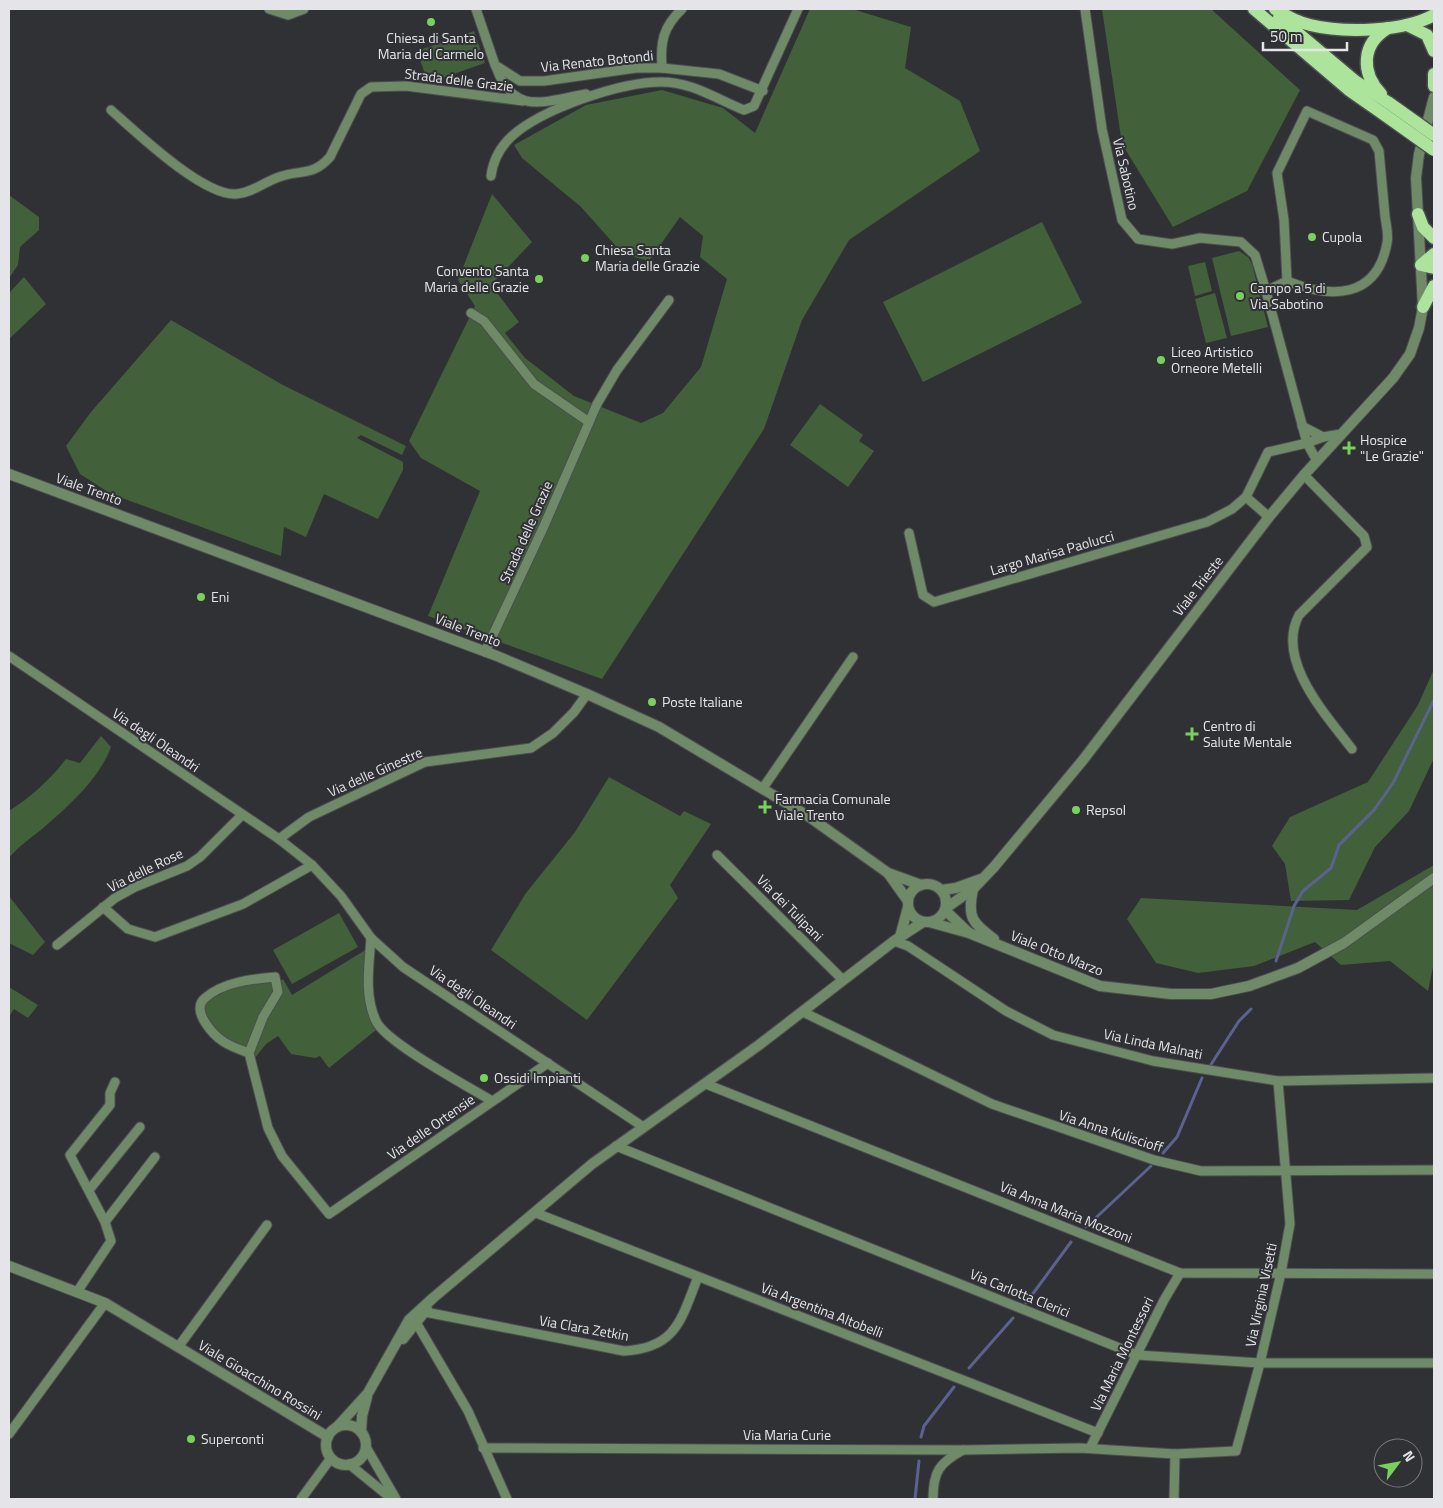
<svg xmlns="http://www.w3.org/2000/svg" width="1443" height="1508" font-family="'Titillium Web',sans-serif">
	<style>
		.green { fill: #426039 }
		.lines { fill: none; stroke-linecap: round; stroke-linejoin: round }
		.stream { stroke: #5b6291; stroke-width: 3 }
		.minor-casing { stroke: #4d4e52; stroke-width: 11 }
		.tertiary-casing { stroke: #4d4e52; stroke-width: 12 }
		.primary-casing { stroke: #4d4e52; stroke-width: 15 }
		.minor { stroke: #6f8a67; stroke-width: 9 }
		.tertiary { stroke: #6f8a67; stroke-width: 10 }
		.primary { stroke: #abe49a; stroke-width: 12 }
		.primary-bridge-casing { stroke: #4d4e52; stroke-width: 15; stroke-linecap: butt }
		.primary-bridge { stroke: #abe49a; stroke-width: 12 }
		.poi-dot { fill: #77d25a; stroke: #303135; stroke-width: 2 }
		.labels { text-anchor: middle; stroke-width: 4; stroke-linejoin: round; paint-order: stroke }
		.poi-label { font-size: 14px; fill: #e5e5e9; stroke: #303135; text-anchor: start }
		.street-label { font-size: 14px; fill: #e5e5e9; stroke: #303135 }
	</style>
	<rect width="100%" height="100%" fill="#303135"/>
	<g class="green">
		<path d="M810,9H852L911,27L905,68L960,101L980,151L849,240L802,320L764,429L602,679L428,616L480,491L421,458L409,441L475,306L458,280L492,194L532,242L491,285L519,322L505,333L525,358L574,396L641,423L663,413L701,367L727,279L700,257L703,236L680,217L649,261L623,254L581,207L522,158L514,145L586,105L662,90L723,108L755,133Z"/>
		<path d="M1102,9H1211L1300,90L1247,191L1173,227L1122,144Z"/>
		<path d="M474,31L485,63L428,83L417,51Z"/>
		<path d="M9,195L39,217V230L20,247L18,265L9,278Z"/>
		<path d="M1042,222L1082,303L923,382L883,302Z"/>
		<path d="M1239,251L1248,257L1252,264L1268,327L1231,336L1212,258Z"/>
		<path d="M1205,262L1212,291L1195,296L1188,266Z"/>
		<path d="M24,277L46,304L9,339V293Z"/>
		<path d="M1215,293L1227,338L1206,343L1195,299Z"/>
		<path d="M171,320L281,384L406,446L402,455L361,435L357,438L403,462V470L378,519L324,494L306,537L284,527L281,556L111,494L80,474L66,446L91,412Z"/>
		<path d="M820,404L863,435L859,441L874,451L848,487L790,445Z"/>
		<path d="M1434,669V758L1409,811L1375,847L1349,900L1291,901L1285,864L1272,846L1290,817L1368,782L1418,705Z"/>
		<path d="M101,736L111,747C99,780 67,807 41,830C29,839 19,846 9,858V811C31,797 50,780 66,759L80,763Z"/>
		<path d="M609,777L680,816L684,811L711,824L670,885L678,898L587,1020L491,950L526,893L575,832Z"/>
		<path d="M1434,865V962L1428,991L1390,961L1341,965L1315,942L1254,966L1198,973L1156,963L1127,919L1141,898L1357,910Z"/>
		<path d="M9,896L45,942L33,955L9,943Z"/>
		<path d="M339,913L358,947L292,984L273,950Z"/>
		<path d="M367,949L364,988L372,1025L376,1030L329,1068L320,1056L315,1058L291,1054L278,1036L266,1044L254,1059L252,1053L280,981L283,979L292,995Z"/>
		<path d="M274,981L275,991L247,1049C237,1046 215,1035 208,1026C203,1019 204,1007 204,998L236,986Z"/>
		<path d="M9,987L38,1005L28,1018L14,1009L9,1017Z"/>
	</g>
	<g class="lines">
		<g class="stream">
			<path d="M1276,961L1294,906L1303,891L1331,868L1339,845L1374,810L1393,783L1434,700"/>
			<path d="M1210,1066L1239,1021L1251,1009"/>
			<path d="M1163,1153L1177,1137L1202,1078"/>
			<path d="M1086,1227L1151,1166"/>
			<path d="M1026,1303L1071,1242"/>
			<path d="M969,1368L1013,1318"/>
			<path d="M921,1437L924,1426L954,1387"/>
			<path d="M915,1499L919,1461"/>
		</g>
		<defs>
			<g id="minor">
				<path d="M269,9L288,15L304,9"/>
				<path d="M476,9L495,65L520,81H544L636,68H662L719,74L763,91"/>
				<path d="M1085,9L1102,129L1122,220L1138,239L1172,244L1200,238L1241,242L1255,255L1266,291"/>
				<path d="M496,67C514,117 544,101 586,94"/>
				<path d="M662,68C660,42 663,27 682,9"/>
				<path d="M111,110C137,133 203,196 236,194C252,193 264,182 279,177C301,169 312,177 330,157L361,94L371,87L406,86L523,101"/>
				<path d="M491,176C493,160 500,147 512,136C542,109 620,82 661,82C693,82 716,99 744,110L754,106L798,9"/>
				<path d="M1287,281L1284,220L1277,173L1307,111L1373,140L1379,151C1381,173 1383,194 1385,216C1386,225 1389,235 1387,243C1377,299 1331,299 1287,281L1266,291L1307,443L1317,461"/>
				<path d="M471,313L484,321L534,384L589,422"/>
				<path d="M1302,426L1323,437L1341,434"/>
				<path d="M1304,475L1364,536L1367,547L1299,615C1275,660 1326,715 1352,749"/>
				<path d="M1269,517L1246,497L1268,452L1307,443L1323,437"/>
				<path d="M909,533L923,595L934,602L1207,522L1232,509L1246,497"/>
				<path d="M485,652L544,526L597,404L617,370L669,300"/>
				<path d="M9,656L279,839L312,865L341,896L371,938L403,967L642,1126"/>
				<path d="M763,788L853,657"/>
				<path d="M279,839L309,817L425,762L531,748L553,733L574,712L587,694"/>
				<path d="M717,855L843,980"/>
				<path d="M103,907L128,929L155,937L243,904L312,865"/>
				<path d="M371,938C369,965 364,996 376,1021C385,1042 469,1087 492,1101"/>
				<path d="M894,941L908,946L1006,1011L1053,1035L1153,1061L1278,1081L1434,1078"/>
				<path d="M57,945L115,898L135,887L187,866L200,857L242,815"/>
				<path d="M803,1012L992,1104L1154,1160L1201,1171L1434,1170"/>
				<path d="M249,1053C241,1050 232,1047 224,1042C213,1035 190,1010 205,998C223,982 252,979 275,977L278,992L263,1017L249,1053L268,1128L282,1156L329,1214L548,1063"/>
				<path d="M706,1084L1180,1273L1434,1274"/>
				<path d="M616,1146L1137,1355L1260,1363H1434"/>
				<path d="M89,1190L140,1127"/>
				<path d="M536,1213L1098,1433"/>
				<path d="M105,1222L155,1157"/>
				<path d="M77,1292L111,1241L105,1222L70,1155L110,1105V1093L115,1082"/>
				<path d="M425,1312L624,1351C677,1348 681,1319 698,1277"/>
				<path d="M417,1324L468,1411L507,1499"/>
				<path d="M179,1346L267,1225"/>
				<path d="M9,1434L105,1303"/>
				<path d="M366,1447L396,1499"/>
				<path d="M483,1448L963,1450L1080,1448L1175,1454"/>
				<path d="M1090,1448L1164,1300L1180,1273"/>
				<path d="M349,1464L392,1499"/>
				<path d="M301,1499L331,1458"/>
				<path d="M933,1499C933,1472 939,1463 963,1450"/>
				<path d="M1174,1499L1175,1454L1236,1451L1260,1363L1281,1273L1290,1224L1278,1081"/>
			</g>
			<g id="tertiary">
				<path d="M9,474L497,656L587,694L659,727L808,816L888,873L921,885"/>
				<path d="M888,873L908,901"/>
				<circle cx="927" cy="903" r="19"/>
				<path d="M973,889C967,918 972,922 994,939"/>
				<path d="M942,890L956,888L981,879"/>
				<path d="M946,908L973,889L994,867L1083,760L1269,517L1304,475L1393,378L1410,354L1419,328L1423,307L1416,178L1419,154L1434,97"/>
				<path d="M945,910L968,932"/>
				<path d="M929,922L969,933L1100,986L1171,994H1211L1249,986L1298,968L1344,943L1434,878"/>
				<path d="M900,937L908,907"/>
				<path d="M9,1266L105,1303L328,1437"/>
				<path d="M403,1339L427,1309"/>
				<circle cx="346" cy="1445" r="20"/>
				<path d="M337,1427L368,1393L409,1320L433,1298L592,1164L759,1045L894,941L923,922"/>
				<path d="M361,1432L362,1416L367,1397"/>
			</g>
			<g id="primary">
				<path d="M1254,9L1349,90L1382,113"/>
				<path d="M1275,9C1286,16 1297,22 1310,25C1343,33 1404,32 1434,15"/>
				<path d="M1279,17L1355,81L1389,103"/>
				<path d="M1407,25L1427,35L1434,51"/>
				<path d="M1434,74V86"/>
				<path d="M1381,94C1361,73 1361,44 1388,28"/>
				<path d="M1418,214L1423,227L1434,238"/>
				<path d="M1434,254L1421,265L1434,268"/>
				<path d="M1423,307L1434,286"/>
			</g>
		</defs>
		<use href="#minor" class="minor-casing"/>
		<use href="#tertiary" class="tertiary-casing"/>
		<use href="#primary" class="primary-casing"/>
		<use href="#minor" class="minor"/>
		<use href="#tertiary" class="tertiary"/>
		<use href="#primary" class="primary"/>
		<defs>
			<g id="primary-bridge">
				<path d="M1389,103L1434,135"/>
				<path d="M1382,113L1434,150"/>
			</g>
		</defs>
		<use href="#primary-bridge" class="primary-bridge-casing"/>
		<use href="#primary-bridge" class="primary-bridge"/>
	</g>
	<g class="poi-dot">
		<circle cx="431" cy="22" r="5"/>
		<circle cx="1312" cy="237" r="5"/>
		<circle cx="585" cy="258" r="5"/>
		<circle cx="539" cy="279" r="5"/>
		<circle cx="1240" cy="296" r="5"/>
		<circle cx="1161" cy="360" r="5"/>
		<path d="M1346.5 440.5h5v5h5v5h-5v5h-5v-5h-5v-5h5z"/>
		<circle cx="201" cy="597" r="5"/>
		<circle cx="652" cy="702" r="5"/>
		<path d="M1189.5 726.5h5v5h5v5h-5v5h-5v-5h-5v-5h5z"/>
		<path d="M762.5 799.5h5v5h5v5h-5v5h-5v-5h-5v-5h5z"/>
		<circle cx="1076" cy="810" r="5"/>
		<circle cx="484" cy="1078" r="5"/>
		<circle cx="191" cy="1439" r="5"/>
	</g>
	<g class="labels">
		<g class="poi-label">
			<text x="431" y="43" text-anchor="middle">Chiesa di Santa<tspan x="431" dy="16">Maria del Carmelo</tspan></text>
			<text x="1322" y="242">Cupola</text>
			<text x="595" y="255">Chiesa Santa<tspan x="595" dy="16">Maria delle Grazie</tspan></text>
			<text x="529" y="276" text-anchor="end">Convento Santa<tspan x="529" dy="16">Maria delle Grazie</tspan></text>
			<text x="1250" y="293">Campo a 5 di<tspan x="1250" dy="16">Via Sabotino</tspan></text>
			<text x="1171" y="357">Liceo Artistico<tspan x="1171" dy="16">Orneore Metelli</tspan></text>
			<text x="1360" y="445">Hospice<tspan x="1360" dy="16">"Le Grazie"</tspan></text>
			<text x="211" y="602">Eni</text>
			<text x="662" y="707">Poste Italiane</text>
			<text x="1203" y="731">Centro di<tspan x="1203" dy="16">Salute Mentale</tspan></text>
			<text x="775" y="804">Farmacia Comunale<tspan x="775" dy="16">Viale Trento</tspan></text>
			<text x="1086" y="815">Repsol</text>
			<text x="494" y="1083">Ossidi Impianti</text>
			<text x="201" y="1444">Superconti</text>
		</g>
		<g class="street-label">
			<text transform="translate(597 61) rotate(-6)" y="5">Via Renato Botondi</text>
			<text transform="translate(459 80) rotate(7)" y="5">Strada delle Grazie</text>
			<text transform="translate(1126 174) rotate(77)" y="5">Via Sabotino</text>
			<text transform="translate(89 489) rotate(20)" y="5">Viale Trento</text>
			<text transform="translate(526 532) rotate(-66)" y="5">Strada delle Grazie</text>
			<text transform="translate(1052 553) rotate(-16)" y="5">Largo Marisa Paolucci</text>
			<text transform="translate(1198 586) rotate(-52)" y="5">Viale Trieste</text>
			<text transform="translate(468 630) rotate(21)" y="5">Viale Trento</text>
			<text transform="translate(156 740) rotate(34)" y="5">Via degli Oleandri</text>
			<text transform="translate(375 772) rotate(-24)" y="5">Via delle Ginestre</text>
			<text transform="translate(145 870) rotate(-26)" y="5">Via delle Rose</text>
			<text transform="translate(790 908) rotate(45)" y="5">Via dei Tulipani</text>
			<text transform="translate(1057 953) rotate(22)" y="5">Viale Otto Marzo</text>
			<text transform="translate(473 997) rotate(34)" y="5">Via degli Oleandri</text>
			<text transform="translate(1153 1044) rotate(12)" y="5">Via Linda Malnati</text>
			<text transform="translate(431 1127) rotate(-35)" y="5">Via delle Ortensie</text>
			<text transform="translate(1111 1131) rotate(18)" y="5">Via Anna Kuliscioff</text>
			<text transform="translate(1066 1212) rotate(22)" y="5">Via Anna Maria Mozzoni</text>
			<text transform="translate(1020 1293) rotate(22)" y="5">Via Carlotta Clerici</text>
			<text transform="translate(1261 1295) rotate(-78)" y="5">Via Virginia Visetti</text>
			<text transform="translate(822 1310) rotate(21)" y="5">Via Argentina Altobelli</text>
			<text transform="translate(584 1328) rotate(10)" y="5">Via Clara Zetkin</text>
			<text transform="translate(1122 1354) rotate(-64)" y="5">Via Maria Montessori</text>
			<text transform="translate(260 1380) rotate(31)" y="5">Viale Gioacchino Rossini</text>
			<text x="787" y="1440">Via Maria Curie</text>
		</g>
	</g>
	<rect width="1443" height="1508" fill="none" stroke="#e5e5e9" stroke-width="20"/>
	<g transform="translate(1398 1463) rotate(58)"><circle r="24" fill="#303135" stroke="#78797d"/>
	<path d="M0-4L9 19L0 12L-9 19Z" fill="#77d25a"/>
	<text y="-8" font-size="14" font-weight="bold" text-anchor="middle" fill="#e5e5e9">N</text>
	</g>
	<path d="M1263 42v8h84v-8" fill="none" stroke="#e5e5e9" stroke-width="2.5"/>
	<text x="1270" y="42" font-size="15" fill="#e5e5e9" stroke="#303135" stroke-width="4" paint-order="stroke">50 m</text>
</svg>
